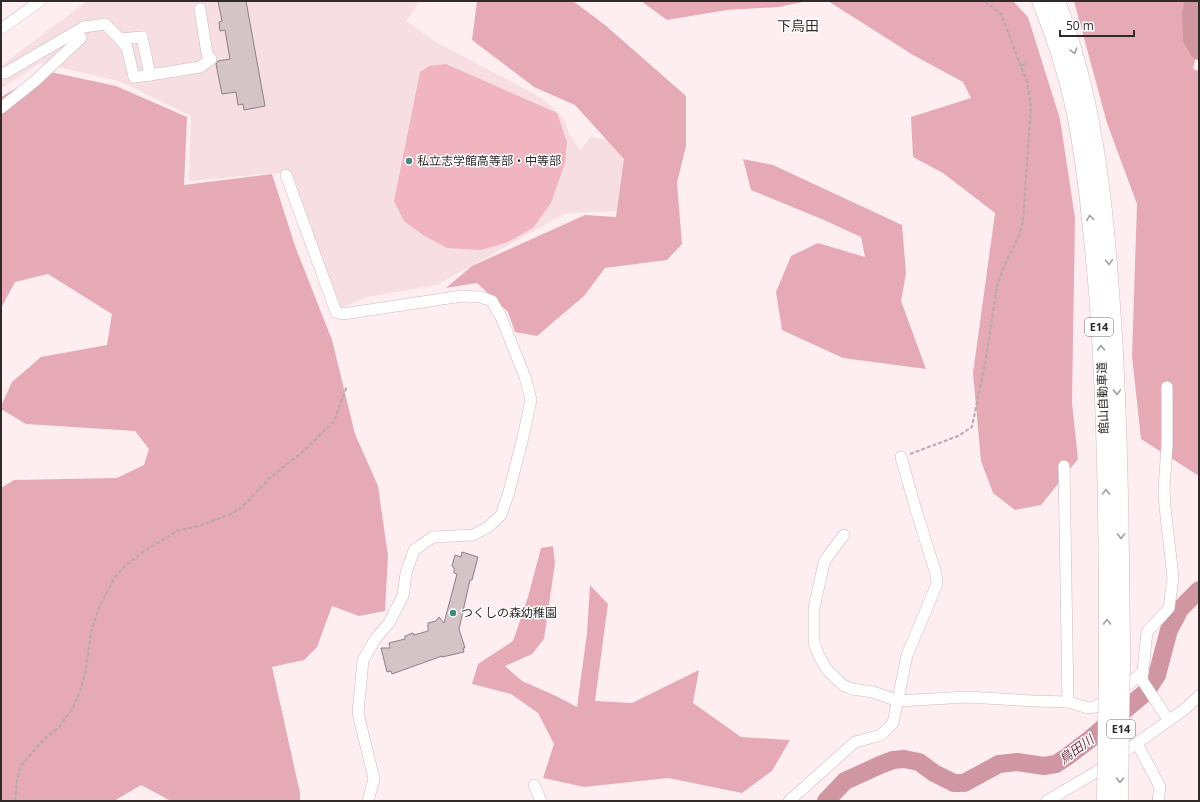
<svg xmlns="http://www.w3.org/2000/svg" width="1200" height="802" font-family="'Open Sans','Noto Sans JP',sans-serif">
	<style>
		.built { fill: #f6dee2 }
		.green { fill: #f0b5c1 }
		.forest { fill: #e5aab6 }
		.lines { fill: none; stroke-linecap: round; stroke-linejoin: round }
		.river { stroke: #d096a2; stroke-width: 18 }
		.building { fill: #d4c4c7; stroke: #8e8083 }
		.minor-casing { stroke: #cabbbe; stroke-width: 12 }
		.highway-casing { stroke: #cabbbe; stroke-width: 17 }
		.path { stroke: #b6a9ab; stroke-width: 2; stroke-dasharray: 4 2; stroke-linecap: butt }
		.minor { stroke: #fff; stroke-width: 11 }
		.highway { stroke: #fff; stroke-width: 16 }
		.highway-bridge-casing { stroke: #cabbbe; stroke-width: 17; stroke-linecap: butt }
		.highway-bridge { stroke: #fff; stroke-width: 16 }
		.oneway { stroke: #a29fa0 }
		.poi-dot { fill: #438980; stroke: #fff; stroke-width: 1.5 }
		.labels { text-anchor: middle; stroke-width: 3; stroke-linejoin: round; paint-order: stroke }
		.shield { fill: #fff; stroke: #6e6a6b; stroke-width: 1 }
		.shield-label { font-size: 11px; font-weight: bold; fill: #302a2b }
		.poi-label { font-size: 12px; fill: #302a2b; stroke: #fff; text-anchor: start }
		.street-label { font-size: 12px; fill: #302a2b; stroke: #fff }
		.water-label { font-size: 13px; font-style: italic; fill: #762f43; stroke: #fff }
		.quarter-label { font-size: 14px; fill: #35292b; stroke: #fff }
	</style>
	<rect width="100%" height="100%" fill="#ffeef1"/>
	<path class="built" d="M87,1H420L406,21L438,43L542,98L564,118L569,133L580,150L591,137L632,144L622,211L566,213L437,285L367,297L341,308L288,172L189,181L191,116L119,81L40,63L1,89V67L6,62Z"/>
	<path class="green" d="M446,64L557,113L567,142L565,163L551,203L533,228L508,242L481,250L447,248L423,235L404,221L394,201L420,72L429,66Z"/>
	<g class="forest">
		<path d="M477,1H573L605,25L686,96V146L677,183L682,244L667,260L605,268L584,296L537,336L515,332L508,312L477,283L446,288L472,266L585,215L616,217L624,159L575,105L534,87L472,40Z"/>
		<path d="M641,1H807L779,7L727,10L667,20Z"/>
		<path d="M828,1H1013L1028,17L1060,119L1075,218L1072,403L1078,459L1041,505L1015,510L993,493L981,461L973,373L995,213L943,173L913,157L911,117L971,98L963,82L913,55Z"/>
		<path d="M1074,1H1199V43L1193,69L1199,71V476L1141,439L1132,356L1137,204L1107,123Z"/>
		<path d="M46,71L116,86L187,117L184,185L272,174L295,246L332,340L355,434L378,486L388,556L385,611L359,616L332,606L317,647L304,660L272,667L300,793V801H171L141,785L114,801H1V488L14,480L117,478L144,465L149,449L135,431L26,424L1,409V406L12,382L41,357L107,345L112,314L48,274L15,282L1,308V97Z"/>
		<path d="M743,159L773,165L902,225L906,273L901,301L926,369L843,358L782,330L776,292L791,256L818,243L865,257L861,237L824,220L751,190Z"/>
		<path d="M553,546L555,563L544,639L532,654L505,666L522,681L556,696L577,707L587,633L590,585L608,604L595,701L632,703L699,670L693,703L741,737L790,740L772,771L742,793L668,778L584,787L543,778L554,744L538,713L511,694L472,684L478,664L513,641L528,597L541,548Z"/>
	</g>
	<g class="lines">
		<g class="river">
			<path d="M1194,1L1191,13L1192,39L1199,51"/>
			<path d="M826,801L845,781L880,765L893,760L904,759L919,762L934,773L954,783H964L999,764L1017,762L1044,766L1056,764L1068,756L1089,740L1146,692L1157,675L1169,630L1176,617L1180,609L1199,590"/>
		</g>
	</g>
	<g class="building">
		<path d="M218,1H246L265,106L244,110L243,104L238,105L236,92L222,94L216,64L218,61L230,59L225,30L220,31L219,22L222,21Z"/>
		<path d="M462,552L478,557L472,580H470L459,629L465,648H463L464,652L442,657V656L392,674L391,671L387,672L381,648H390L389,643L405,639V636L413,633L414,635L428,631V623L436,621L439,617L444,623L457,574L454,573V568L452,566L455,555L461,557Z"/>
	</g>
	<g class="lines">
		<defs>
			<g id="minor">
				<path d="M1,29L40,1"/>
				<path d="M120,39L127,48L134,77L150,75"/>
				<path d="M1,73H5L84,27L105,24L120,39L142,37L150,75L200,67L211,59L207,54L200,9"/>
				<path d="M1,108L35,81L81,38"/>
				<path d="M286,175L336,312L343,314L462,296L480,297L492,301L501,317L525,377L531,400L523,437L509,492L501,515L488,527L473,535L433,537L414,550L406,573L403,596L389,623L376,638L363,660L358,713L374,779L368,801"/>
				<path d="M1167,387V445L1164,489L1165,507L1173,577L1169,608L1147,632L1142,680L1169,721"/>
				<path d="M1064,466L1068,702"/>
				<path d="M844,535L828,556L824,563L814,608V643L819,656L827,670L843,685L852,689L873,692L898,701L968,697L1033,701L1068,702L1088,708L1095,707L1118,693L1143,672"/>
				<path d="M1137,743L1160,787L1158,801"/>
				<path d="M534,785L541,801"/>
				<path d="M789,801L855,742L881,735L893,723L907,655L937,584L936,574L916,510L901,457"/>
				<path d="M1047,801L1096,772L1185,709L1199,696"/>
			</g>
			<g id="highway">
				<path d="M1040,1C1053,33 1064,66 1072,100C1086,163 1091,228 1097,292C1106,415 1107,538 1107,661"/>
				<path d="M1057,1C1093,94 1104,193 1111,291C1120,413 1121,535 1122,657"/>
			</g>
		</defs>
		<use href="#minor" class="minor-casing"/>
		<use href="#highway" class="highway-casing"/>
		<g class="path">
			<path d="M962,1H977"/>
			<path d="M1021,66L1027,63"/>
			<path d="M910,454L958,436L972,427L986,358L997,286L1004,266L1019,236L1023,221L1031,106L1027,82L1001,14L984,1"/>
			<path d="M15,801L17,780L20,767L43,740L59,727L74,706L80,692L86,669L91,632L100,605L115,577L125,566L146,550L177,531L199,526L233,513L241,508L272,476L305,450L334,421L347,386"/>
		</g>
		<use href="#minor" class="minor"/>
		<use href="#highway" class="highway"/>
		<defs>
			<g id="highway-bridge">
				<path d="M1105,801L1107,661"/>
				<path d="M1120,801L1122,657"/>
			</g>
		</defs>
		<use href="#highway-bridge" class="highway-bridge-casing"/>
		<use href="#highway-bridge" class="highway-bridge"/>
	</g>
	<defs><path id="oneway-chevron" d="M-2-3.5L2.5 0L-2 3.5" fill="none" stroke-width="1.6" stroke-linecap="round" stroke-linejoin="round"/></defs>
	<g class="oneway">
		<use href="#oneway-chevron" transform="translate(1074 51) rotate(74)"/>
		<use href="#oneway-chevron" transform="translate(1090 218) rotate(-97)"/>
		<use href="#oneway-chevron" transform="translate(1109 262) rotate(86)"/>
		<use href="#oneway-chevron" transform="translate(1101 348) rotate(-92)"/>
		<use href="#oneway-chevron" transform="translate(1117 392) rotate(88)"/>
		<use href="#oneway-chevron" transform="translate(1106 492) rotate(-90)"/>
		<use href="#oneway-chevron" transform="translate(1121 536) rotate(90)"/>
		<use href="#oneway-chevron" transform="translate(1107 622) rotate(-90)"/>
		<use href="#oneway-chevron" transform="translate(1120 780) rotate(91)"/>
	</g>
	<g class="poi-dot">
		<circle cx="409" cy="161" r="4"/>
		<circle cx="453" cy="613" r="4"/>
	</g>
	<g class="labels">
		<g class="shield">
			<rect x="1085" y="318" width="28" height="18" rx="3"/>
			<rect x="1107" y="720" width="28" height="18" rx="3"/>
		</g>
		<g class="shield-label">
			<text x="1099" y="331">E14</text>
			<text x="1121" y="733">E14</text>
		</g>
		<g class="poi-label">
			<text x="417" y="165">私立志学館高等部・中等部</text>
			<text x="461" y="617">つくしの森幼稚園</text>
		</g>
		<g class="street-label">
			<text transform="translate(1103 398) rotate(-92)" y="4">館山自動車道</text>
		</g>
		<g class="water-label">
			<text transform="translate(1076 749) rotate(-36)" y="5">鳥田川</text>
		</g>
		<g class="quarter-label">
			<text x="798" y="31">下烏田</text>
		</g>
	</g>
	<rect width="1200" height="802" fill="none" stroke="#302a2b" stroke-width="4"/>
	<path d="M1060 30v6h74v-6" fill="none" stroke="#302a2b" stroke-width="2"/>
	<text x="1066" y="30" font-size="12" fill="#302a2b" stroke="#ffffff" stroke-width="3" paint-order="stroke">50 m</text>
</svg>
